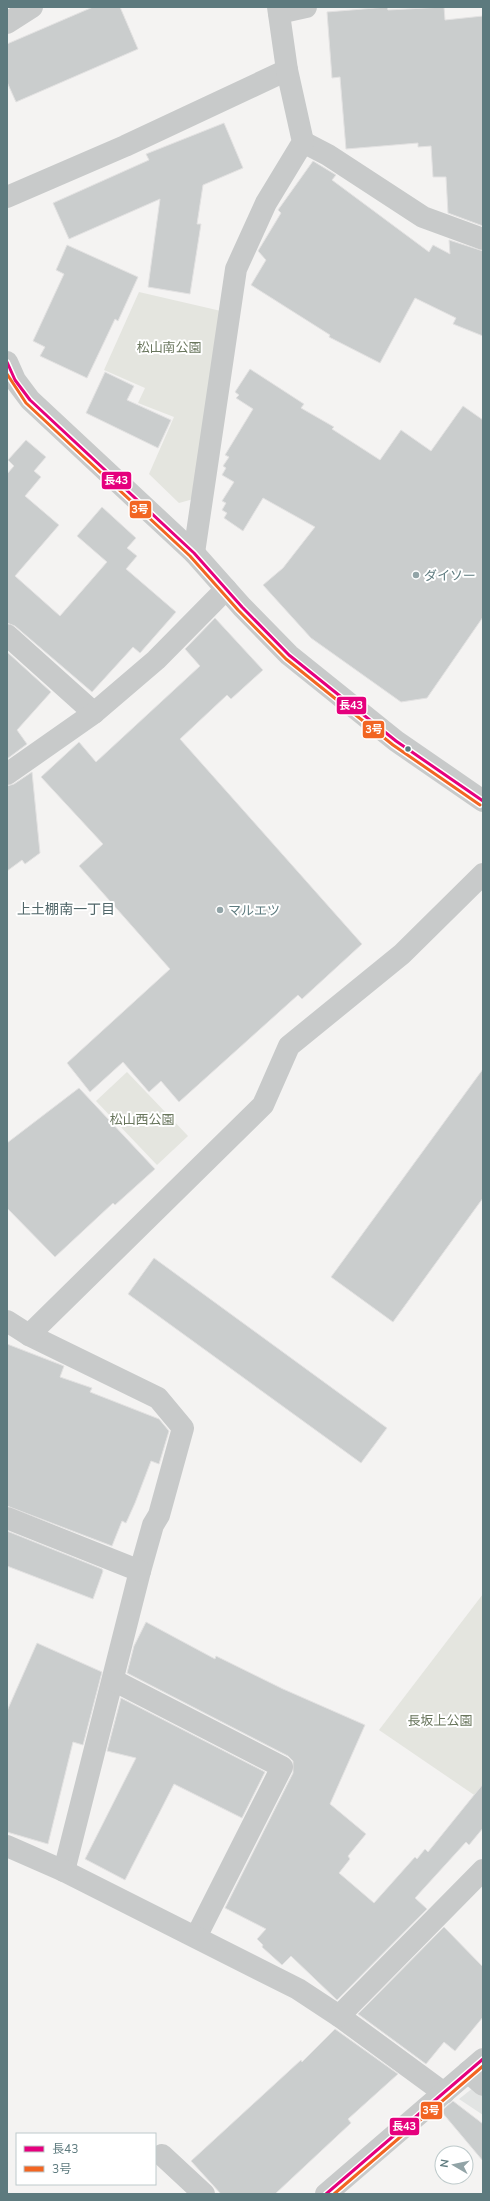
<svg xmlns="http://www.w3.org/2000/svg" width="490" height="2201" font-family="'Nunito Sans','Noto Sans JP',sans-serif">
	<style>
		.built { fill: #e2e4e3 }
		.green { fill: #e4e5df }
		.building { fill: #cacdcd; stroke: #e3e2e2 }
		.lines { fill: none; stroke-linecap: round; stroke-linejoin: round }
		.minor { stroke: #c8caca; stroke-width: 22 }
		.bus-1-casing { stroke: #fff; stroke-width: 6 }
		.bus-2-casing { stroke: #fff; stroke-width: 6 }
		.bus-1 { stroke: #e5007d; stroke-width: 3 }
		.bus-2 { stroke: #f26522; stroke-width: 3 }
		.poi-dot { fill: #92a4a7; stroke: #fff; stroke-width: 1.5 }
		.bus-dot { fill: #5d7a7e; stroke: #fff; stroke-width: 1.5 }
		.labels { text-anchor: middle; stroke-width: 4; stroke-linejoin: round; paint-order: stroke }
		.park-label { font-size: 13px; fill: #69765d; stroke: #fff }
		.poi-label { font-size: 13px; fill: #5d7a7e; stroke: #fff; text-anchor: start }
		.neighbourhood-label { font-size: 14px; fill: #506669; stroke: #fff }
		.line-badge { stroke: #fff; stroke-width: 1.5 }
		.badge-label { font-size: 11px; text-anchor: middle; font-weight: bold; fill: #fff }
	</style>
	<rect width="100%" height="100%" fill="#f4f3f2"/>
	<path class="built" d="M483,2080V2115L459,2099Z"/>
	<g class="green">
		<path d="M139,292L221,311L197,498L179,503L149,474L174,417L138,403L145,388L104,370Z"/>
		<path d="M127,1072L188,1136L157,1165L96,1101Z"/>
		<path d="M483,1594V1801L379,1730Z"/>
	</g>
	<g class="building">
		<path d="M93,7H120L138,49L16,102L7,82V44Z"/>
		<path d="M387,7L388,10L444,7L445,20L483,16V226L448,213L446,177H433L431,146L418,147V143L346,149L340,77L332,78L327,12Z"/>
		<path d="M224,123L243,168L203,185L197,224H201L190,294L148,287L160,199L69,239L53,203L149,160L146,154Z"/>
		<path d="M313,161L336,175L332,180L429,252L433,245L450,254L449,240L483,251V336L453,324L456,318L415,298L380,363L329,337L330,335L251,285L266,260L258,251L281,213L278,210Z"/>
		<path d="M67,245L138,277L118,321L115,319L87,378L40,356L45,347L33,341L64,274L56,270Z"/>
		<path d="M250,369L304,404L301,408L334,427L332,429L380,460L401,430L431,451L463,406L483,420V617L427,698L401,702L311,638L263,585L283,568L315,527L263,498L243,531L224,518L227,513L222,510L226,503L222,501L234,482L222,475L226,468L223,466L229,457L225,455L253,409L236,398L239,395L235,392Z"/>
		<path d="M105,372L134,386L127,400L171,420L158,448L86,413Z"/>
		<path d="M26,440L46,457L34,471L41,477L25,496L59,525L15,576L60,616L107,562L77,536L102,507L136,538L127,548L137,556L126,569L176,612L140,653L133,647L92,692L15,626L7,623V474L14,466L8,460Z"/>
		<path d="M215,618L263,670L231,699L227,695L180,739L362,944L302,999L298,995L179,1102L161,1081L149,1092L123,1062L90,1092L67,1063L170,969L79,866L103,844L41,777L79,742L96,762L200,666L185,649Z"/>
		<path d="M7,652L51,692L17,730L27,744L7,759Z"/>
		<path d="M32,772L40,853L25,864L22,860L7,871V786L14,784Z"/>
		<path d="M483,1069V1198L393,1322L331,1277Z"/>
		<path d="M79,1088L155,1169L115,1205L113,1203L55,1257L7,1208V1143Z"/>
		<path d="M154,1258L387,1428L361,1463L128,1294Z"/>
		<path d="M7,1344L64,1366L60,1377L92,1388L90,1392L159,1419L169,1431L159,1464L151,1461L135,1503L126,1523L122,1521L112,1546L7,1506Z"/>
		<path d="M7,1531L102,1569L103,1571L93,1599L7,1566Z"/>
		<path d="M146,1622L215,1659L216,1656L283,1689L365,1725L330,1804L366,1834L348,1856L350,1859L339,1873L374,1903L415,1857L417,1859L425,1849L428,1852L483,1784V1828L469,1845L466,1842L415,1898L427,1909L337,2000L291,1956L282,1965L262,1947L263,1945L257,1939L266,1929L225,1908L293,1773V1761L288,1756L127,1673L134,1646Z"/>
		<path d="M37,1643L102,1672L83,1745L73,1742L48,1844L7,1832V1711Z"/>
		<path d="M121,1698L265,1772L242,1818L174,1784L125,1880L85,1859L136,1758L107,1751Z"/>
		<path d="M444,1927L483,1967V2017L455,2051L444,2042L426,2064L358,2014Z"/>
		<path d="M335,2029L398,2074L348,2119L351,2123L275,2194H221L191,2161L301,2060L302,2062Z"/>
		<path d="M453,2101L483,2124V2161L441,2111Z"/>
	</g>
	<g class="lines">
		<g class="minor">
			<path d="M279,13L306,7"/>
			<path d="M7,23L32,7"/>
			<path d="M303,142L328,155L423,217L483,239"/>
			<path d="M7,197L125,146L287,70"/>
			<path d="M7,362L15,380L30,400L194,553L242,607L289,655L396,741L483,801"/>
			<path d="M194,553L236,269L266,203L303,142L287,70L278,7"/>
			<path d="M7,635L94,713"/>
			<path d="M7,774L94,713L156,660L226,589"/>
			<path d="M7,1321L29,1335L158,1398L183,1428L159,1515L153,1525L140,1571L64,1871"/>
			<path d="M29,1335L263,1105L289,1046L402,954L483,874"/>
			<path d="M7,1518L140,1571"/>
			<path d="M113,1680L282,1767L196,1937"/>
			<path d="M7,1846L64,1871L298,1989L339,2016L444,2093"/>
			<path d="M339,2016L483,1870"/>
			<path d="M468,2072L483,2085"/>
			<path d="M162,2155L204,2194"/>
			<path d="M326,2194L483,2059"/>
		</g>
		<defs>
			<g id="bus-1">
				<path d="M7,362L15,380L30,400L194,553L242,607L289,655L396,741L483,801"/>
				<path d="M326,2194L483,2059"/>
			</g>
			<g id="bus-2">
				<path d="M7,374L26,403L190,556L238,610L286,659L393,745L480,805"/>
				<path d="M334,2194L483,2066"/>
			</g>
		</defs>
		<use href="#bus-1" class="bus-1-casing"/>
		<use href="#bus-2" class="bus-2-casing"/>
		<use href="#bus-1" class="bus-1"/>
		<use href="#bus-2" class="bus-2"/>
	</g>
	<g class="poi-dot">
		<circle cx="416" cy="575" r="4"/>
		<circle cx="220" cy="910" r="4"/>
	</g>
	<circle class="bus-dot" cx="408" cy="749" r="3.5"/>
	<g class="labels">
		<g class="park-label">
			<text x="169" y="352">松山南公園</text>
			<text x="142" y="1124">松山西公園</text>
			<text x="440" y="1725">長坂上公園</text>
		</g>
		<g class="poi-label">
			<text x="424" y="580">ダイソー</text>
			<text x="228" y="915">マルエツ</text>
		</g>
		<g class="neighbourhood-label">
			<text x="66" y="914">上土棚南一丁目</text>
		</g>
	</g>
	<g class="line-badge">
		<rect x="101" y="471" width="31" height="19" rx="4" fill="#e5007d"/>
		<rect x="129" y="500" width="23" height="19" rx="4" fill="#f26522"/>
		<rect x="336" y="696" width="31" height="19" rx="4" fill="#e5007d"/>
		<rect x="362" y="720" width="23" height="19" rx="4" fill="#f26522"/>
		<rect x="420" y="2101" width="23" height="19" rx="4" fill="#f26522"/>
		<rect x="389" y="2117" width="31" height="19" rx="4" fill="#e5007d"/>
	</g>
	<g class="badge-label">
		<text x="116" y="484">長43</text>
		<text x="140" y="513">3号</text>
		<text x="351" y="709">長43</text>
		<text x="374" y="733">3号</text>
		<text x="431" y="2114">3号</text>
		<text x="404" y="2130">長43</text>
	</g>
	<rect width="490" height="2201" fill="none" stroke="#5d7a7e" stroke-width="16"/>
	<rect x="16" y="2133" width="140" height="52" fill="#ffffff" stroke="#becacb"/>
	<rect x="24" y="2146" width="20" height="6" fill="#e5007d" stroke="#becacb"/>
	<text x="52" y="2153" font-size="12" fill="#5d7a7e">長43</text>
	<rect x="24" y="2166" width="20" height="6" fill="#f26522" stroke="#becacb"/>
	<text x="52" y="2173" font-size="12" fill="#5d7a7e">3号</text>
	<g transform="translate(454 2165) rotate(279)"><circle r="19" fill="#ffffff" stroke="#becacb"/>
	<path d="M0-3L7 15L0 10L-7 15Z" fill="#92a4a7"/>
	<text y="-6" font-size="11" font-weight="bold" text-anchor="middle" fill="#5d7a7e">N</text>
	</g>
</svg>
